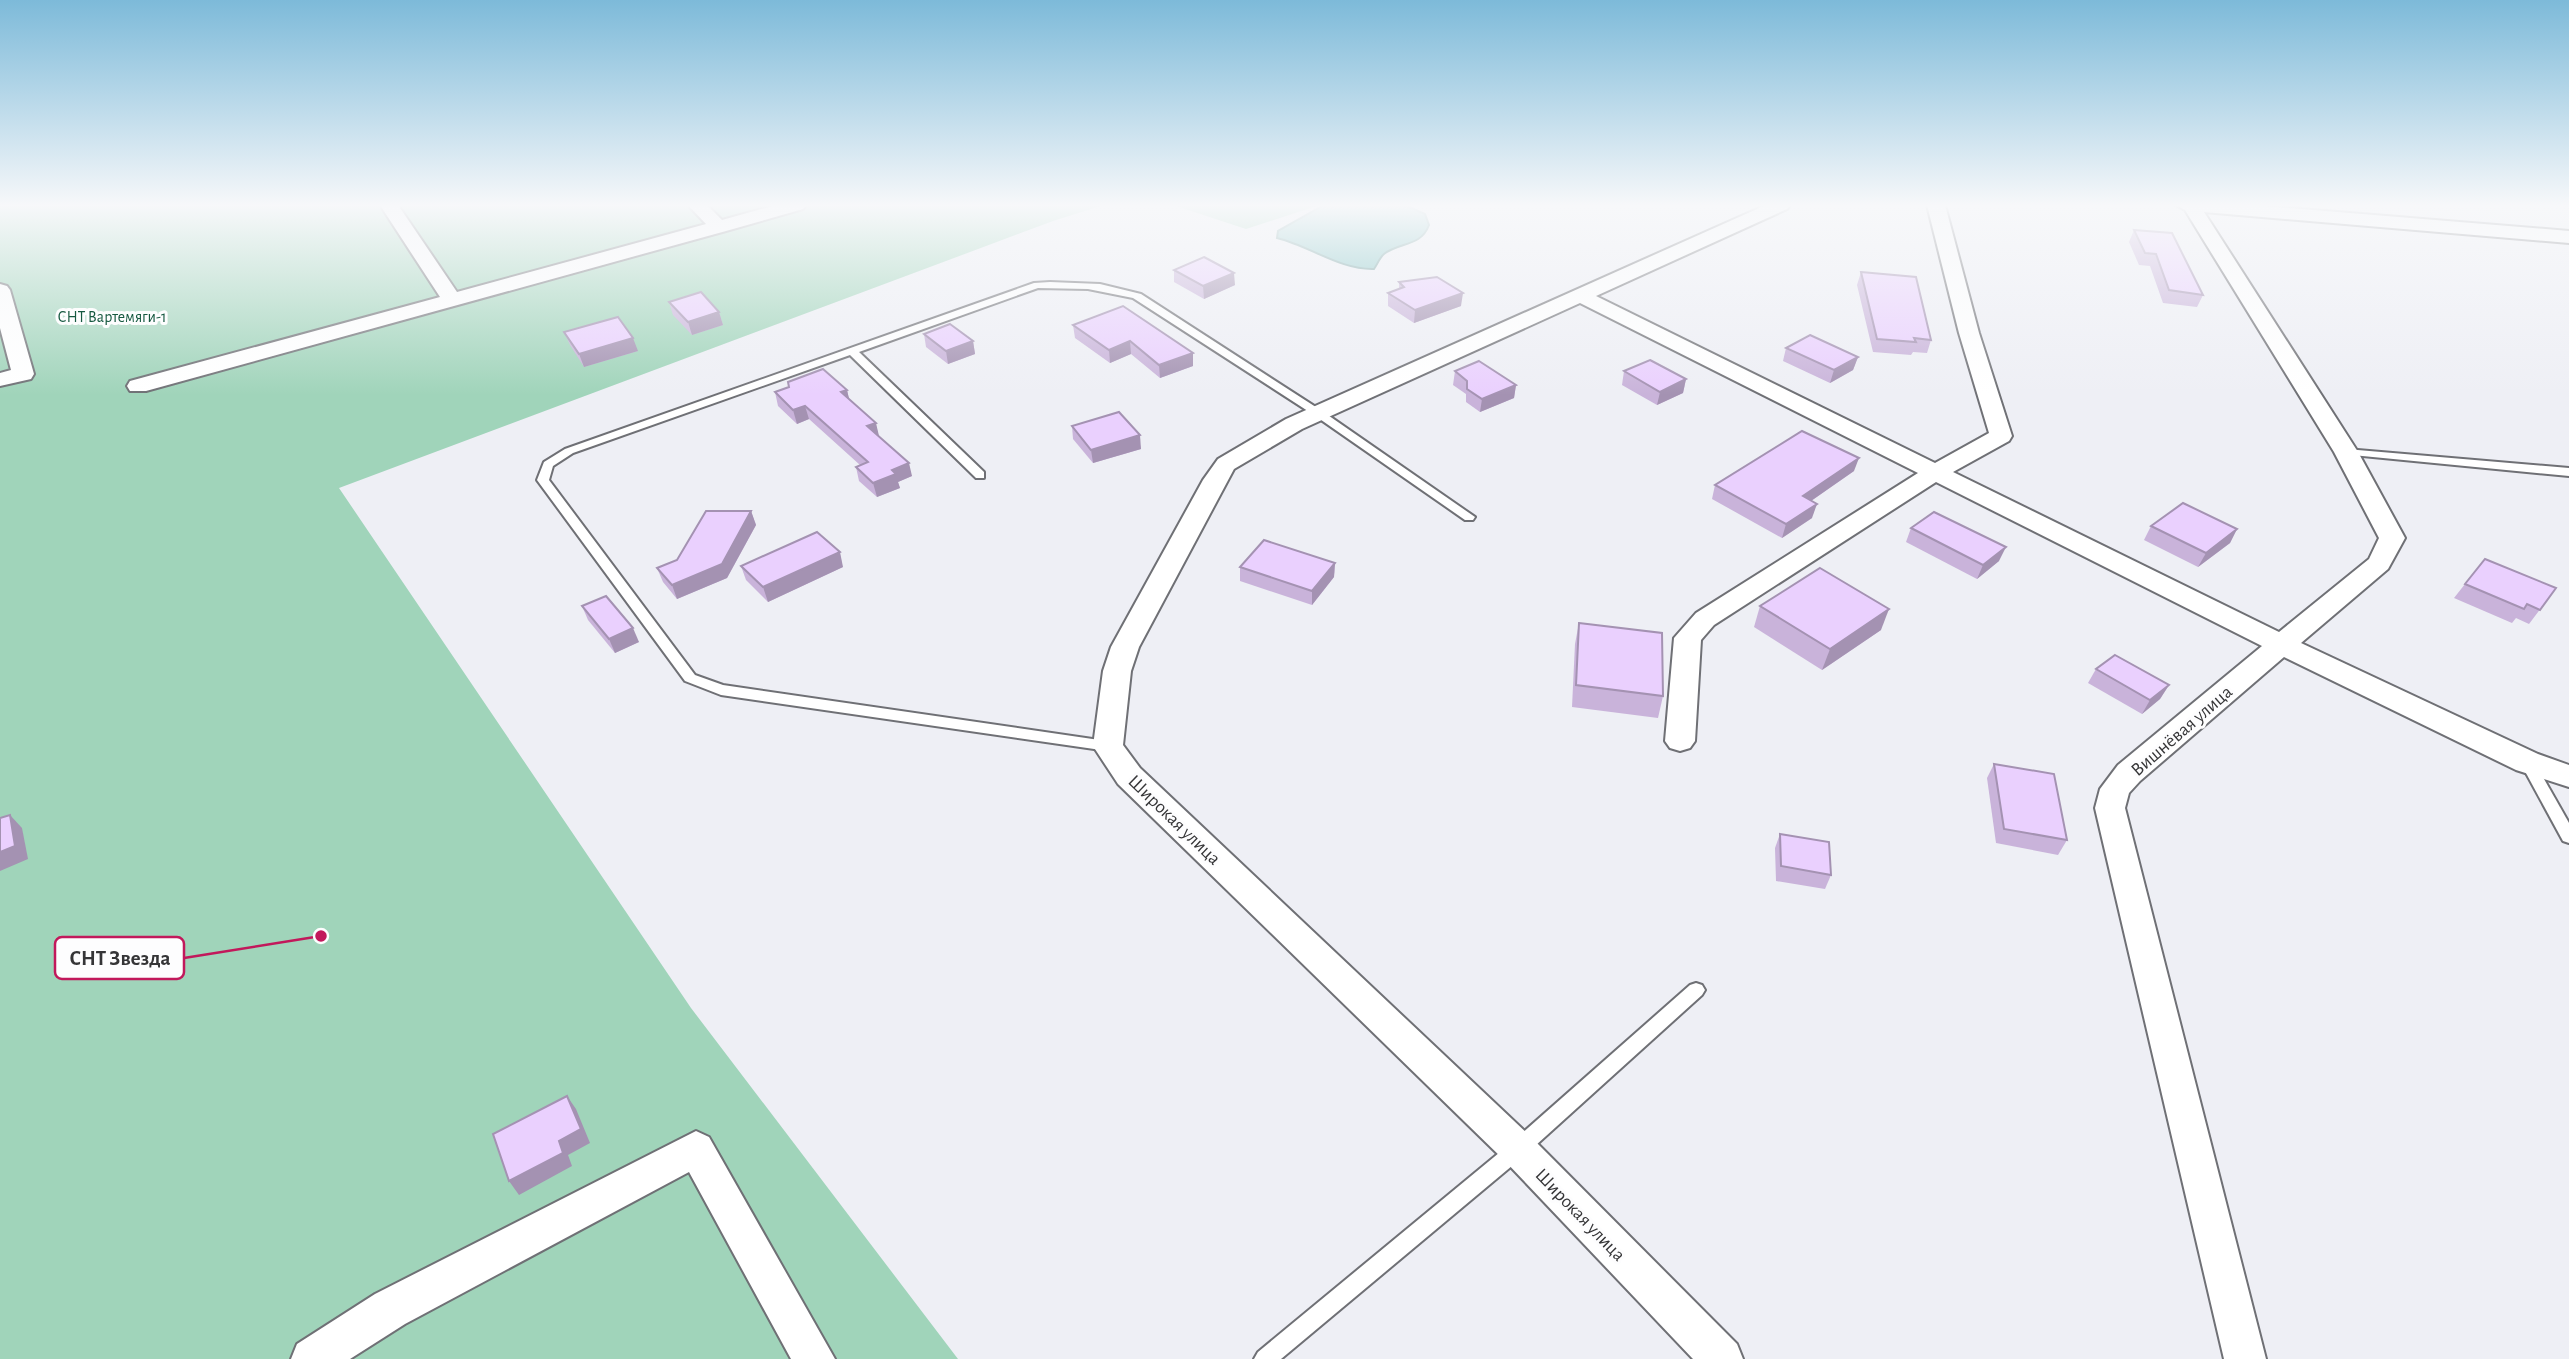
<svg xmlns="http://www.w3.org/2000/svg" width="2569" height="1359" font-family="'Alegreya Sans',sans-serif">
	<style>
		.green { fill: #a0d4ba }
		.water { fill: #7ec2c2; stroke: #689898; stroke-width: 2 }
		.lines { fill: none; stroke-linecap: round; stroke-linejoin: round }
		.lane-casing { stroke: #6f7075; stroke-width: 4 }
		.street-casing { stroke: #6f7075; stroke-width: 4 }
		.lane { fill: #fff; fill-rule: evenodd }
		.street { fill: #fff; fill-rule: evenodd }
		.wall { fill: #c9b3da }
		.shaded-wall { fill: #a492b2 }
		.building { fill: #ead0fe; stroke: #a492b2; stroke-width: 2 }
		.labels { text-anchor: middle; stroke-width: 6; stroke-linejoin: round; paint-order: stroke }
		.far-park-label { font-size: 16px; fill: #165940; stroke: #fdfdfe }
		.street-label { font-size: 19px; fill: #353537; stroke: #fdfdfe }
		.leader { fill: none; stroke: #c2185b; stroke-width: 2.5 }
		.callout-dot { fill: #c2185b; stroke: #fdfdfe; stroke-width: 2.5 }
		.callout { fill: #fdfdfe; stroke: #c2185b; stroke-width: 2.5 }
		.callout-label { font-size: 21px; text-anchor: middle; font-weight: bold; fill: #353537 }
	</style>
	<rect width="100%" height="100%" fill="#eeeff5"/>
	<g class="green">
		<path d="M0,205H1104L1053,221L339,488L691,1008L958,1359H0Z"/>
		<path d="M1173,205H1320L1246,229Z"/>
	</g>
	<path class="water" d="M1324,205H1405L1425,214L1429,225C1421,247 1399,242 1384,254C1380,257 1377,265 1374,269C1340,270 1310,246 1277,238L1278,231Z"/>
	<g class="lines">
		<defs>
			<g id="lane">
				<path d="M1050,282L1100,284L1141,294L1322,411L1475,517L1473,520H1465L1314,415L1133,298L1088,289L1038,288L859,352L984,472V478H976L850,355L573,453L553,466L549,480L695,675L723,685L1113,742L1115,746L1113,750L1108,751L721,695L685,681L537,480L544,462L565,449L1034,283Z"/>
				<path d="M2346,449L2569,468V476L2342,454L2340,452Z"/>
				<path d="M2527,757L2532,758L2569,823V843L2563,841L2520,762L2522,758Z"/>
				<path d="M1696,983L1702,985L1705,990L1702,995L1525,1155L1281,1359H1254L1258,1352L1511,1143L1690,985Z"/>
			</g>
			<g id="street">
				<path d="M380,205H398L457,292L706,224L688,205H707L722,220L776,205H806L803,209L726,231L146,391H130L127,386L130,381L440,297Z"/>
				<path d="M1766,205H1790L1787,209L1596,296L1935,463L1989,433L1959,333L1927,205H1945L1979,333L2012,436L2009,441L1953,472L2279,632L2369,559L2379,538L2334,452L2185,210L2176,205H2253L2569,231V243L2204,212L2358,452L2405,538L2388,569L2301,643L2538,754L2569,765V787L2516,770L2284,657L2140,781L2129,793L2125,808L2266,1359H2224L2095,808L2100,789L2118,765L2262,646L1936,482L1714,625L1701,640L1695,741L1690,748L1680,751L1670,748L1665,741L1674,638L1696,613L1918,473L1580,303L1302,429L1234,469L1139,647L1131,671L1123,745L1140,768L1531,1137L1737,1344L1743,1359H1693L1505,1161L1118,784L1093,746L1103,671L1111,647L1203,480L1218,459L1286,419Z"/>
				<path d="M0,284L7,286L10,290L34,374L31,379L0,386V373L11,370L0,328Z"/>
				<path d="M696,1131L709,1137L835,1359H791L689,1172L405,1324L350,1359H291L297,1344L375,1294Z"/>
			</g>
		</defs>
		<use href="#lane" class="lane-casing"/>
		<use href="#street" class="street-casing"/>
		<use href="#lane" class="lane"/>
		<use href="#street" class="street"/>
	</g>
	<g class="wall">
		<path d="M2134,230L2203,295L2197,307L2163,303L2150,266L2139,265L2129,242Z"/>
		<path d="M1174,270L1235,285L1204,299L1174,282Z"/>
		<path d="M1861,272L1931,340L1927,353L1913,352L1911,355L1873,352L1857,285Z"/>
		<path d="M1399,282L1461,306L1414,323L1388,306V293L1399,289Z"/>
		<path d="M669,302L719,312L723,325L692,335L673,315Z"/>
		<path d="M1123,306L1193,366L1160,378L1131,354L1110,363L1075,338L1073,325Z"/>
		<path d="M564,332L638,351L584,367L570,345Z"/>
		<path d="M924,334L973,341L975,354L948,364L926,347Z"/>
		<path d="M1786,348L1858,357L1853,370L1830,383L1783,361Z"/>
		<path d="M1455,371L1516,385L1514,398L1480,412L1466,402V394L1453,385Z"/>
		<path d="M1624,371L1686,379L1683,393L1657,405L1622,385Z"/>
		<path d="M847,390L849,399L912,476L898,482L900,488L877,497L859,481L856,467L860,465L809,419L797,424L778,406L775,392Z"/>
		<path d="M1072,426L1141,449L1093,463L1073,439Z"/>
		<path d="M1854,471L1811,501L1812,518L1782,538L1712,499L1715,485Z"/>
		<path d="M751,511L756,525L727,578L677,599L663,582L657,568L677,560Z"/>
		<path d="M2151,526L2237,529L2230,543L2198,567L2144,540Z"/>
		<path d="M1911,528L1999,561L1977,579L1906,542Z"/>
		<path d="M1335,563L1334,577L1312,605L1240,581V567Z"/>
		<path d="M741,566L843,567L768,602L746,580Z"/>
		<path d="M2465,584L2556,588L2529,624L2516,618L2512,623L2454,598Z"/>
		<path d="M582,606L639,642L615,653L588,620Z"/>
		<path d="M1760,606L1881,630L1822,670L1754,627Z"/>
		<path d="M1579,623L1663,696L1658,718L1572,707L1575,644Z"/>
		<path d="M2096,669L2169,685L2160,699L2142,714L2088,683Z"/>
		<path d="M1994,764L2067,840L2058,855L1996,843L1987,778Z"/>
		<path d="M1780,834L1831,875L1825,889L1776,881L1775,848Z"/>
	</g>
	<g class="shaded-wall">
		<path d="M1234,273L1235,285L1204,299L1203,286Z"/>
		<path d="M1463,293L1461,306L1414,323L1415,310Z"/>
		<path d="M719,312L723,325L692,335L688,322Z"/>
		<path d="M633,338L638,351L584,367L579,354Z"/>
		<path d="M973,341L975,354L948,364L946,351Z"/>
		<path d="M1130,341L1131,354L1110,363L1109,350Z"/>
		<path d="M1193,353V366L1160,378L1159,365Z"/>
		<path d="M1858,357L1853,370L1830,383L1834,370Z"/>
		<path d="M1686,379L1683,393L1657,405L1660,392Z"/>
		<path d="M1516,385L1514,398L1480,412L1482,399Z"/>
		<path d="M847,390L850,403L841,392Z"/>
		<path d="M805,406L809,419L797,424L793,410Z"/>
		<path d="M876,423L879,436L867,426Z"/>
		<path d="M1140,435L1141,449L1093,463L1091,450Z"/>
		<path d="M1859,458L1854,471L1798,510L1803,496Z"/>
		<path d="M909,463L912,476L898,482L900,488L877,497L873,483L892,470Z"/>
		<path d="M1817,504L1812,518L1782,538L1786,524Z"/>
		<path d="M751,511L756,525L727,578L677,599L672,585Z"/>
		<path d="M2237,529L2230,543L2198,567L2206,553Z"/>
		<path d="M2006,547L1999,561L1977,579L1983,565Z"/>
		<path d="M840,552L843,567L768,602L763,587Z"/>
		<path d="M1335,563L1334,577L1312,605V591Z"/>
		<path d="M1889,609L1881,630L1822,670L1830,649Z"/>
		<path d="M633,628L639,642L615,653L609,639Z"/>
		<path d="M2169,685L2160,699L2142,714L2150,700Z"/>
		<path d="M10,815L22,828L28,859L0,871V852Z"/>
		<path d="M567,1096L576,1109L590,1143L568,1155L572,1166L519,1195L509,1181Z"/>
	</g>
	<g class="building">
		<path d="M2134,230L2172,233L2203,295L2169,290L2156,254L2145,253Z"/>
		<path d="M1204,257L1234,273L1203,286L1174,270Z"/>
		<path d="M1861,272L1916,277L1931,340L1914,338L1916,342L1877,339Z"/>
		<path d="M1437,277L1463,293L1415,310L1388,293L1404,287L1399,282Z"/>
		<path d="M701,292L719,312L688,322L669,302Z"/>
		<path d="M1123,306L1193,353L1159,365L1130,341L1109,350L1073,325Z"/>
		<path d="M618,317L633,338L579,354L564,332Z"/>
		<path d="M950,324L973,341L946,351L924,334Z"/>
		<path d="M1810,335L1858,357L1834,370L1786,348Z"/>
		<path d="M1650,360L1686,379L1660,392L1624,371Z"/>
		<path d="M1479,361L1516,385L1482,399L1467,389V381L1455,371Z"/>
		<path d="M823,369L847,390L841,392L876,423L867,426L909,463L892,470L896,474L873,483L856,467L868,462L805,406L793,410L775,392L789,387L788,382Z"/>
		<path d="M1119,412L1140,435L1091,450L1072,426Z"/>
		<path d="M1802,431L1859,458L1803,496L1817,504L1786,524L1715,485Z"/>
		<path d="M2183,503L2237,529L2206,553L2151,526Z"/>
		<path d="M706,511H751L722,564L672,585L657,568L677,560Z"/>
		<path d="M1934,512L2006,547L1983,565L1911,528Z"/>
		<path d="M817,532L840,552L763,587L741,566Z"/>
		<path d="M1264,540L1335,563L1312,591L1240,567Z"/>
		<path d="M2485,559L2556,588L2540,610L2527,604L2524,609L2465,584Z"/>
		<path d="M1820,568L1889,609L1830,649L1760,606Z"/>
		<path d="M606,596L633,628L609,639L582,606Z"/>
		<path d="M1579,623L1662,633L1663,696L1576,685Z"/>
		<path d="M2115,655L2169,685L2150,700L2096,669Z"/>
		<path d="M1994,764L2054,774L2067,840L2004,829Z"/>
		<path d="M10,815L15,846L0,852V818Z"/>
		<path d="M1780,834L1829,842L1831,875L1781,866Z"/>
		<path d="M567,1096L581,1129L559,1141L563,1153L509,1181L493,1134Z"/>
	</g>
	<linearGradient id="sky" x2="0" y2="1"><stop stop-color="#7dbad9"/><stop offset="0.52" stop-color="#f7f8fa"/><stop offset="1" stop-color="#f7f8fa" stop-opacity="0"/></linearGradient>
	<rect width="2569" height="395" fill="url(#sky)"/>
	<g class="labels">
		<g class="far-park-label">
			<text x="112" y="322">СНТ Вартемяги-1</text>
		</g>
		<g class="street-label">
			<text transform="translate(2181 730) rotate(-41)" y="7">Вишнёвая улица</text>
			<text transform="translate(1175 819) rotate(44)" y="7">Широкая улица</text>
			<text transform="translate(1581 1214) rotate(46)" y="7">Широкая улица</text>
		</g>
	</g>
	<path class="leader" d="M321 936L184 958"/>
	<circle class="callout-dot" cx="321" cy="936" r="7"/>
	<rect class="callout" x="55" y="937" width="129" height="42" rx="7"/>
	<g class="callout-label">
		<text x="120" y="965">СНТ Звезда</text>
	</g>
</svg>
